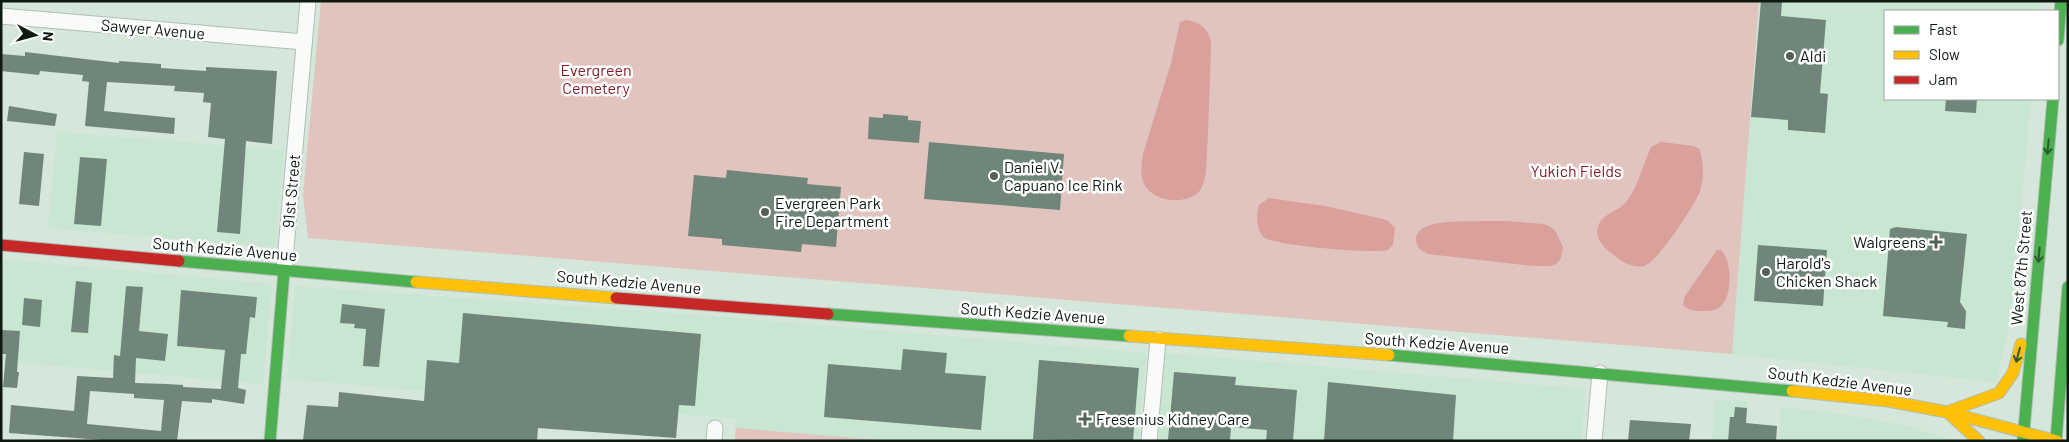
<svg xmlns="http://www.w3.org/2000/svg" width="2069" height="442" font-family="Barlow,sans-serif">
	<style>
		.built { fill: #c9e6d2 }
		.green { fill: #e1c4be }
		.water { fill: #d9a09c }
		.building { fill: #71867a; fill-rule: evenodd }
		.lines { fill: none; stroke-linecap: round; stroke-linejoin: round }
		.street-casing { stroke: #b1beb5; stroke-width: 17 }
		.fast-casing { stroke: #b1beb5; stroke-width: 13 }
		.slow-casing { stroke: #b1beb5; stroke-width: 13 }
		.jam-casing { stroke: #b1beb5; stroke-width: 13 }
		.street { stroke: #f9fbf9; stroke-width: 15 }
		.fast { stroke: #4caf50; stroke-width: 11 }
		.slow { stroke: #ffc107; stroke-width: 11 }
		.jam { stroke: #c62828; stroke-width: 11 }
		.oneway { stroke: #2a5c2d }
		.poi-dot { fill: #546157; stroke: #fff; stroke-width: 2 }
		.labels { text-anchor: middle; stroke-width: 5; stroke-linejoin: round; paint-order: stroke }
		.street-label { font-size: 16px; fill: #0e1911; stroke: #fff }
		.poi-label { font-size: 16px; fill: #0e1911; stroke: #fff; text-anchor: start }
		.park-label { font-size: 16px; fill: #851c27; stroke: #fff }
	</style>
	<rect width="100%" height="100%" fill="#d5e6da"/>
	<g class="built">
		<path d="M1759,1H2040L2039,11H1885V99H2031L2010,322L1996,382L1732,354Z"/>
		<path d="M57,132L284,150L275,247L48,228Z"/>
		<path d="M1,259L272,284L263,384L1,361Z"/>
		<path d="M295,286L712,316L1146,353L1139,441H735L736,419L287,379Z"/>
		<path d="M1165,353L1586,389L1581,441H1158Z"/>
		<path d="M1715,399L1748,402L1745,441H1712Z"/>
		<path d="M1781,407L1854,416L1907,426L1955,441H1779Z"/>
	</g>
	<g class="green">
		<path d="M321,1H1759L1732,354L308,238L303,195Z"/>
		<path d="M736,428L890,441H735Z"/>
	</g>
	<g class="water">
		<path d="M1186,20C1201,23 1207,27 1211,42C1210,79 1209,116 1207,153C1206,164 1207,177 1202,187C1193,206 1156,203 1146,187C1139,178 1142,164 1143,154L1171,63L1180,22Z"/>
		<path d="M1661,142L1694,146L1699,149C1704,160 1704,179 1700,191C1695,205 1657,263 1644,266C1632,269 1619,260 1610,252C1602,246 1595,237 1598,227C1602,213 1617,213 1626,202C1638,187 1643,165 1651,147Z"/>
		<path d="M1269,198L1325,206L1387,220L1395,228L1393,245L1388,250C1373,254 1277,246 1265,238C1256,232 1256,215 1259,205Z"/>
		<path d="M1481,221H1507L1544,224L1551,227L1556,232L1563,247L1561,258L1556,264L1550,266H1533L1428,254C1421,251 1416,247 1416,239C1417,218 1465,222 1481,221Z"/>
		<path d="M1717,250H1721C1732,262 1733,294 1721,306C1716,311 1708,311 1702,311C1694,311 1689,311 1683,305L1685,296Z"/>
	</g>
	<g class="building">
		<path d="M1761,1H1782L1781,16L1826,20L1820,93L1828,94L1825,133L1788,130V120L1751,117Z"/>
		<path d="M25,52L119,63V61L161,64V68L206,71V67L277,71L272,144L246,141L240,234L217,232L225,139L208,137L211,103L203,102L204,93L174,91L175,86L107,82L104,111L175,118L174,134L85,126L89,82L82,81L83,75L40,71L39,75L1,71V54L25,56Z"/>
		<path d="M1946,99H1977L1976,113L1945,111Z"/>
		<path d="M9,106L57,114L55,126L7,121Z"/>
		<path d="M883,114L908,116V120L921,121L919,143L868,139L869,117L883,118Z"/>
		<path d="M929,142L1064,154L1060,210L924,199Z"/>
		<path d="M24,152L44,154L39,206L19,204Z"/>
		<path d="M80,157L107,159L101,226L74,224Z"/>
		<path d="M727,170L808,178L807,184L841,187L836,247L802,244L801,252L722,245V239L688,236L694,175L726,178Z"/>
		<path d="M1896,227L1967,234L1960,302L1966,311L1965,329L1947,327L1948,322L1883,316L1890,229Z"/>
		<path d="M1758,245L1827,250L1823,306L1754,301Z"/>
		<path d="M76,281L92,283L88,333L71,332Z"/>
		<path d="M126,286L143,287L139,331L168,334L165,361L136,358L135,383L167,384L183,385V387L221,389L225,350L177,346L181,290L257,297L255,318L250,317L246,354H241L238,388L246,390L244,404L212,399V403L182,401L177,441H115L9,433L11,405L74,411L77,376L113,378L114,355L120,356ZM90,391L134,394V398L164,400L161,431L87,424Z"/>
		<path d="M24,298L42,300L40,327L22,325Z"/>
		<path d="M342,304L385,309L379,367L363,366L366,329L354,328L355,324L340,323Z"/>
		<path d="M463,313L701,334L695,406L679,405L676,438L538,428L537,441H303L307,405L338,407L339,392L424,401L427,360L459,363Z"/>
		<path d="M1,330L20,331L17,372H19L17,388L3,387L6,354H1Z"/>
		<path d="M903,349L947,353L945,373L986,376L981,430L824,417L828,364L901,370Z"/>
		<path d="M1039,360L1139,368L1133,441L1033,439Z"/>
		<path d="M1174,372L1236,377L1235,385L1297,390L1293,441H1266L1267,430L1231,427L1230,441L1168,440Z"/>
		<path d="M1328,382L1456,395L1453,441H1324Z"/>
		<path d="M1735,407L1747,408L1746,423L1777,426L1776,441H1728L1730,417H1734Z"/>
		<path d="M1630,420L1691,424L1689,441H1628Z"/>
	</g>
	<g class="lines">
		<defs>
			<g id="street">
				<path d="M1,16L304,42"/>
				<path d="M284,271L308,1"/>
				<path d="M714,441L715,428"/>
				<path d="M1149,441L1158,339"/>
				<path d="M1594,441L1600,373"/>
			</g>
			<g id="fast">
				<path d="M2058,40L2061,1"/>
				<path d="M179,261L416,282"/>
				<path d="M828,314L1129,336"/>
				<path d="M1389,355L1792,391"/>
				<path d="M270,441L284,271"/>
				<path d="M2023,441L2053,99"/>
				<path d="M2056,441L2068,287"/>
			</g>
			<g id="slow">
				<path d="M416,282L616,298"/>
				<path d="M1129,336L1389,355"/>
				<path d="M1792,391L1888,401L1947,412L2057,441"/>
				<path d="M1979,441L1947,412L1999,393L2013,373L2021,344"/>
			</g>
			<g id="jam">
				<path d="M1,245L179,261"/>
				<path d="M616,298L828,314"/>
			</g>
		</defs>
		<use href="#street" class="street-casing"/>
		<use href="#fast" class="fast-casing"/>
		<use href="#slow" class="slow-casing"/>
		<use href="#jam" class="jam-casing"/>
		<use href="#street" class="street"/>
		<use href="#fast" class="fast"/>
		<use href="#slow" class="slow"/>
		<use href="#jam" class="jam"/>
	</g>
	<defs><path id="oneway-shaft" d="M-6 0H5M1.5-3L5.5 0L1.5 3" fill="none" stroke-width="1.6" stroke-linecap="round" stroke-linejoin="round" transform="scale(1.25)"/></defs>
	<g class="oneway">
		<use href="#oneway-shaft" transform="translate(2048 147) rotate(95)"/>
		<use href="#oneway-shaft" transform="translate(2039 255) rotate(95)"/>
		<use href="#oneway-shaft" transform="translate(2018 355) rotate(105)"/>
	</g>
	<g class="poi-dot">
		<circle cx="1790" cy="56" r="5"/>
		<circle cx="994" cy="176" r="5"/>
		<circle cx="765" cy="212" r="5"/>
		<path d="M1933.5 234.5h5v5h5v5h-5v5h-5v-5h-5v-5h5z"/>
		<circle cx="1766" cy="272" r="5"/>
		<path d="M1082.5 411.5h5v5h5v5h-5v5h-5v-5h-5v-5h5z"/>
	</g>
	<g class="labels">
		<g class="street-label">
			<text transform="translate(153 29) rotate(5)" y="6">Sawyer Avenue</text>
			<text transform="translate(291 191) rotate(-85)" y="6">91st Street</text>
			<text transform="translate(225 249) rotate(5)" y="6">South Kedzie Avenue</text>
			<text transform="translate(2021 268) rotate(-85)" y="6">West 87th Street</text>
			<text transform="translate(629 282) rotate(5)" y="6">South Kedzie Avenue</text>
			<text transform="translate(1033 313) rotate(4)" y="6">South Kedzie Avenue</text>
			<text transform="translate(1437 343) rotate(4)" y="6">South Kedzie Avenue</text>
			<text transform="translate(1840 381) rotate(7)" y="6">South Kedzie Avenue</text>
		</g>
		<g class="poi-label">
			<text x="1800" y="62">Aldi</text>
			<text x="1004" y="173">Daniel V.<tspan x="1004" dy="18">Capuano Ice Rink</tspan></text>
			<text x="775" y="209">Evergreen Park<tspan x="775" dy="18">Fire Department</tspan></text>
			<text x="1926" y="248" text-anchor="end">Walgreens</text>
			<text x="1776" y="269">Harold's<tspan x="1776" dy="18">Chicken Shack</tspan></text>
			<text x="1096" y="425">Fresenius Kidney Care</text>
		</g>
		<g class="park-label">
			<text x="596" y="76">Evergreen<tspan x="596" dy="18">Cemetery</tspan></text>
			<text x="1576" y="177">Yukich Fields</text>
		</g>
	</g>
	<rect width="2069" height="442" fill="none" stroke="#0e1911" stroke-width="5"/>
	<rect x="1884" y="10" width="175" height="90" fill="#ffffff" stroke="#9fa3a0"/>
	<rect x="1894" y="26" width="25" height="8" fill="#4caf50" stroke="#9fa3a0"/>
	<text x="1929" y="35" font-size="15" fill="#0e1911">Fast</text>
	<rect x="1894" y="51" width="25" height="8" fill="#ffc107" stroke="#9fa3a0"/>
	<text x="1929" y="60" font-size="15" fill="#0e1911">Slow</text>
	<rect x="1894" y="76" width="25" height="8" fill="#c62828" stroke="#9fa3a0"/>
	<text x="1929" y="85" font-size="15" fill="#0e1911">Jam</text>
	<g transform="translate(35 35) rotate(96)" stroke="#ffffff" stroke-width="4" paint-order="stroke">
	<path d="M0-4L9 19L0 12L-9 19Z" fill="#0e1911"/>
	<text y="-8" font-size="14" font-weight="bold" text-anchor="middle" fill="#0e1911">N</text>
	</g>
</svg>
